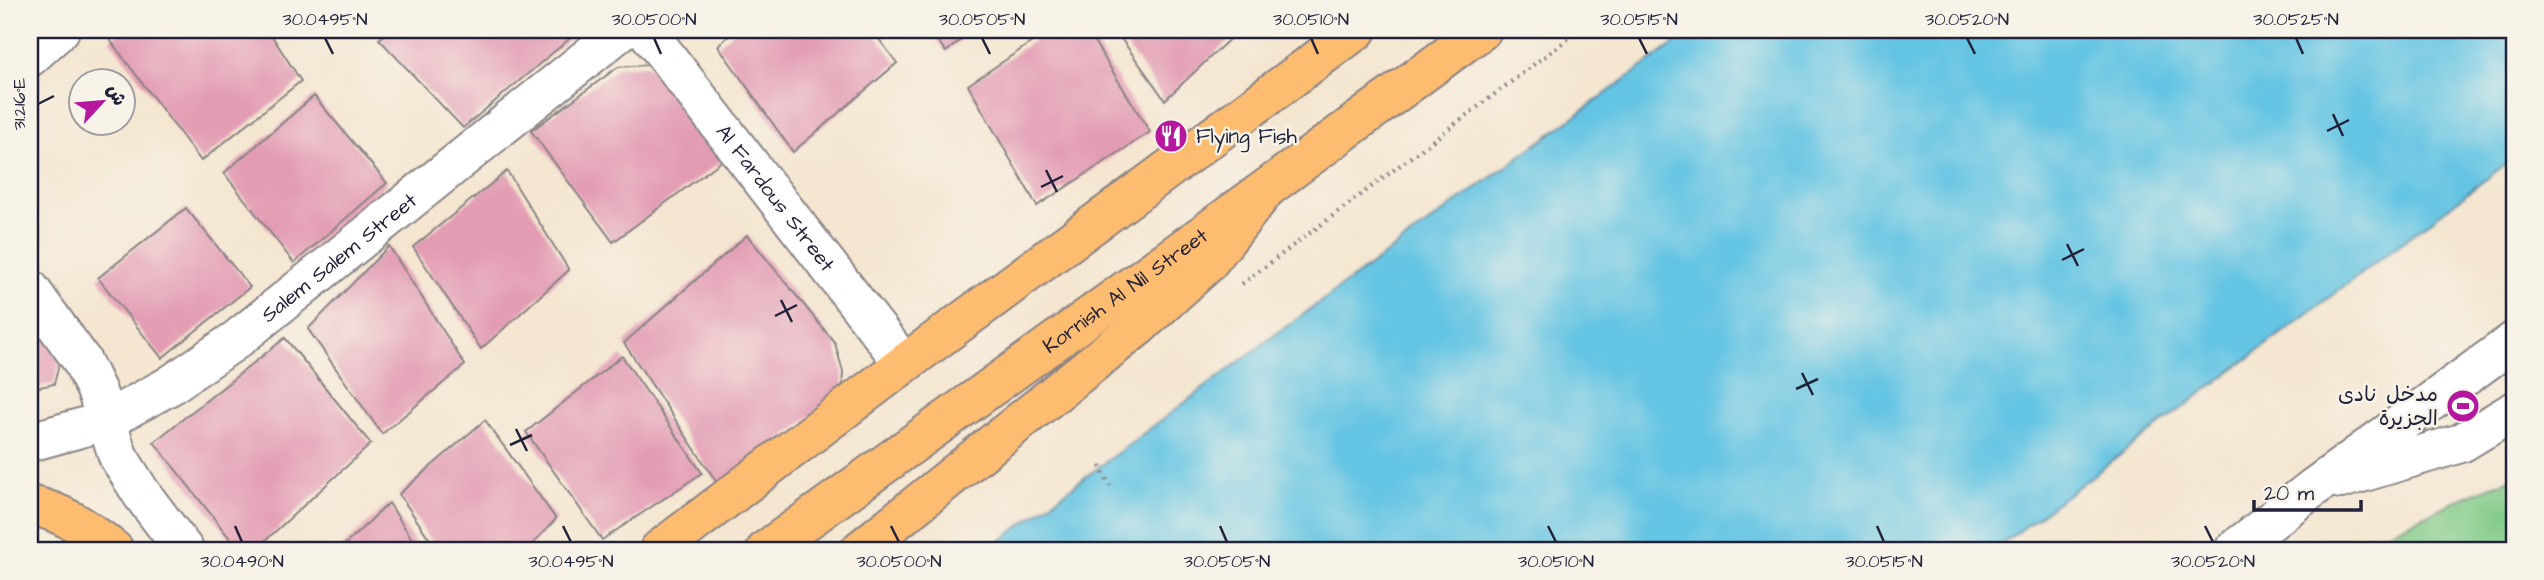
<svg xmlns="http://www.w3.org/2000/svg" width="2544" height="580" font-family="'Architects Daughter','Playpen Sans Arabic',sans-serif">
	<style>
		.green { fill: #81cb88; stroke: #527662; stroke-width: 2 }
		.water { fill: #64c4e3; stroke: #43738f; stroke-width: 2 }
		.building { fill: #e39cb3 }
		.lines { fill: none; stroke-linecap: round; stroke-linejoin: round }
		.minor-casing { stroke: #8b8486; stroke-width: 42 }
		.major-casing { stroke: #8b8486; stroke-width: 42 }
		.highway-casing { stroke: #8b8486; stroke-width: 42 }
		.path { stroke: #8b8486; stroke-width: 4.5; stroke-dasharray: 2 5; stroke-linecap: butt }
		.minor { stroke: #fff; stroke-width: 38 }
		.major { stroke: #febc70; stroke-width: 38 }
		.highway { stroke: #febc70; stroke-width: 38 }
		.ticks { fill: none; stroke: #22223b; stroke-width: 2.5 }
		.labels { text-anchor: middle; stroke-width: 5; stroke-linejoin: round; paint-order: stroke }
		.poi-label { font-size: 21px; fill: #22223b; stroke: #f7f3e8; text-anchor: start }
		.street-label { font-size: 21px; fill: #22223b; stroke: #f7f3e8 }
		.neatline { fill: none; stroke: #22223b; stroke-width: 2.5 }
		.ticks-label { font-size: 18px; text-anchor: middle; fill: #22223b }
	</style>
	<rect width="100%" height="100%" fill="#f7f3e8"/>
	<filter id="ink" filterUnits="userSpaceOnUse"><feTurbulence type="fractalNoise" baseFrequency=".0143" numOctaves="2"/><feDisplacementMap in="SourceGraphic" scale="14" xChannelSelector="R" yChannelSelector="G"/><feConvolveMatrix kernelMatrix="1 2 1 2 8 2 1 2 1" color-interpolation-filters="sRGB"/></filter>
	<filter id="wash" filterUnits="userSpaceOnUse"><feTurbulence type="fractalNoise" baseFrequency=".00686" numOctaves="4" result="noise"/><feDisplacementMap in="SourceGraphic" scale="28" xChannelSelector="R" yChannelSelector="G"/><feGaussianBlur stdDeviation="1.57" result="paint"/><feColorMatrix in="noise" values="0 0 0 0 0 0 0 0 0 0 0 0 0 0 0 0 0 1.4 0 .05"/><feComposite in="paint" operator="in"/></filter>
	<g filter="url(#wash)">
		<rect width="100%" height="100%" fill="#f4e6d0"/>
		<path class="green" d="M2514,478V550H2350L2474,493Z"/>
		<path class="water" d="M1693,30H2514V158L1994,550H988L1279,332Z"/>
		<g id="blocks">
			<g class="building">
				<path d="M121,30H268L301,81L201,161L110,40Z"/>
				<path d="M392,30H580L463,128L379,39Z"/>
				<path d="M735,30H872L897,63L793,152L718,46Z"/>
				<path d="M930,30H973L946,52Z"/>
				<path d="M1050,30H1087L1150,132L1037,206L968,85Z"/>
				<path d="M1115,30H1239L1165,100Z"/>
				<path d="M647,65L677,89L727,157L613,242L531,131L618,67Z"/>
				<path d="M314,96L387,183L294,263L224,173Z"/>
				<path d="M507,171L569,270L481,349L413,247Z"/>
				<path d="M186,208L250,287L162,358L98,278Z"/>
				<path d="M747,235L835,343L843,372L842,392L720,487L624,343Z"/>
				<path d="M389,246L465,365L382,434L308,329Z"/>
				<path d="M30,326L46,335L60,360L54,384L30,389Z"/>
				<path d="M285,338L371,444L255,550H239L154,442Z"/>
				<path d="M622,356L702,473L602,540L526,432Z"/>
				<path d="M485,420L556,519L527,550H437L399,494Z"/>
				<path d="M389,503L419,550H339Z"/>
			</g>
		</g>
	</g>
	<g filter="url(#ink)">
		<use href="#blocks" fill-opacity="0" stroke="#8b8486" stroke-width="2"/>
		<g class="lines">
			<defs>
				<g id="minor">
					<path id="s1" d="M646,30L904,364"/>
					<path d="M30,57L60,30"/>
					<path d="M30,289L82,361L97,392L118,456L141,493L184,550"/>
					<path id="s2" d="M30,442L105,421L169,386L236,340L622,30"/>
					<path d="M2341,479L2461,443L2514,411"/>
					<path d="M2234,550L2313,488L2514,341"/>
				</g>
				<g id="major">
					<path d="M659,550L904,364L1357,30"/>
					<path id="s3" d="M766,550L1267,188L1482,30"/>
				</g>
				<g id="highway">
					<path d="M30,505C63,512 88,529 114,550"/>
					<path d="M860,550L1139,326L1207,264L1267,188"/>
				</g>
			</defs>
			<use href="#minor" class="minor-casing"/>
			<use href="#major" class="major-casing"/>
			<use href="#highway" class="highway-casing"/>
			<g class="path">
				<path d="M1242,284L1580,30"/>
				<path d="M1100,466L1110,486"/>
			</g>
			<use href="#minor" class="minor"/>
			<use href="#major" class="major"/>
			<use href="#highway" class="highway"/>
		</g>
	</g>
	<path class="ticks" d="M325,38L333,54M654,38L661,54M982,38L990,54M1311,38L1318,54M1639,38L1647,54M1967,38L1975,54M2296,38L2303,54M38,104L54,96M2333,114L2343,136M2327,131L2349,120M1046,170L1057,192M1041,187L1063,176M2067,244L2078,266M2062,260L2084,249M781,300L792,322M775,316L797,305M1802,373L1813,395M1796,389L1818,379M516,429L527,451M510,445L532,435M235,526L242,542M563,526L571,542M891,526L899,542M1220,526L1227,542M1548,526L1556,542M1877,526L1884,542M2205,526L2213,542"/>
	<defs>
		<symbol id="restaurant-disc" viewBox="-11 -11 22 22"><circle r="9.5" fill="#b5179e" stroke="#f7f3e8"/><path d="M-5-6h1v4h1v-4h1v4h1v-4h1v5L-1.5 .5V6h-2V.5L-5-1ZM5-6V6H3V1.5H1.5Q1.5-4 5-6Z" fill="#fff"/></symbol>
		<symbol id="stadium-disc" viewBox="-11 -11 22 22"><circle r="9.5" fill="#b5179e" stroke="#f7f3e8"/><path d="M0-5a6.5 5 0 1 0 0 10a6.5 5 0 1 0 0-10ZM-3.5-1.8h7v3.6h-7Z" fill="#fff"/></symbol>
	</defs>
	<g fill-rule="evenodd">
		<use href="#restaurant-disc" x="1152" y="117" width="38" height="38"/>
		<use href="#stadium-disc" x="2444" y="387" width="38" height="38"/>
	</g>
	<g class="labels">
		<g class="poi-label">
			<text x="1196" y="143">Flying Fish</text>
			<text x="2438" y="401" text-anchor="end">مدخل نادى<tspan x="2438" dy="24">الجزيرة</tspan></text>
		</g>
		<g class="street-label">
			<text dy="7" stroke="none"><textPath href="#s1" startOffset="212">Al Fardous Street</textPath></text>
			<text dy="7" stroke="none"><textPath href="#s2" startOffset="364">Salem Salem Street</textPath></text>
			<text dy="7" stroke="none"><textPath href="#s3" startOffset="443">Kornish Al Nil Street</textPath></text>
		</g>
	</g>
	<rect width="2544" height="580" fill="none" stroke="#f7f3e8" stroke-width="77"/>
	<g transform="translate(102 102) rotate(64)"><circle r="33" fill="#f7f3e8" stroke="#a29fa3" stroke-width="2"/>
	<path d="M0-5L12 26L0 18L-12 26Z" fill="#b5179e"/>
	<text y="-10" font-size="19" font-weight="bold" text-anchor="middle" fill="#22223b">ش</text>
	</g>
	<path d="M2254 500v10h107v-10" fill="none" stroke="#22223b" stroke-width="3.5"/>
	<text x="2264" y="500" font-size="21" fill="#22223b" stroke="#f7f3e8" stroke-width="5" paint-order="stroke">20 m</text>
	<rect x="38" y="38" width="2468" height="504" class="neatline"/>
	<g class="ticks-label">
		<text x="325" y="25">30.0495°N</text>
		<text x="654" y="25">30.0500°N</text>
		<text x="982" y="25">30.0505°N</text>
		<text x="1311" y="25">30.0510°N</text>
		<text x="1639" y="25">30.0515°N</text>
		<text x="1967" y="25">30.0520°N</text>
		<text x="2296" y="25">30.0525°N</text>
		<text transform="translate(19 104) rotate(-90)" y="6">31.216°E</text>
		<text x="242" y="567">30.0490°N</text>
		<text x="571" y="567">30.0495°N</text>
		<text x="899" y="567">30.0500°N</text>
		<text x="1227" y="567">30.0505°N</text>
		<text x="1556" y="567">30.0510°N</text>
		<text x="1884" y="567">30.0515°N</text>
		<text x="2213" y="567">30.0520°N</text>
	</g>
</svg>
